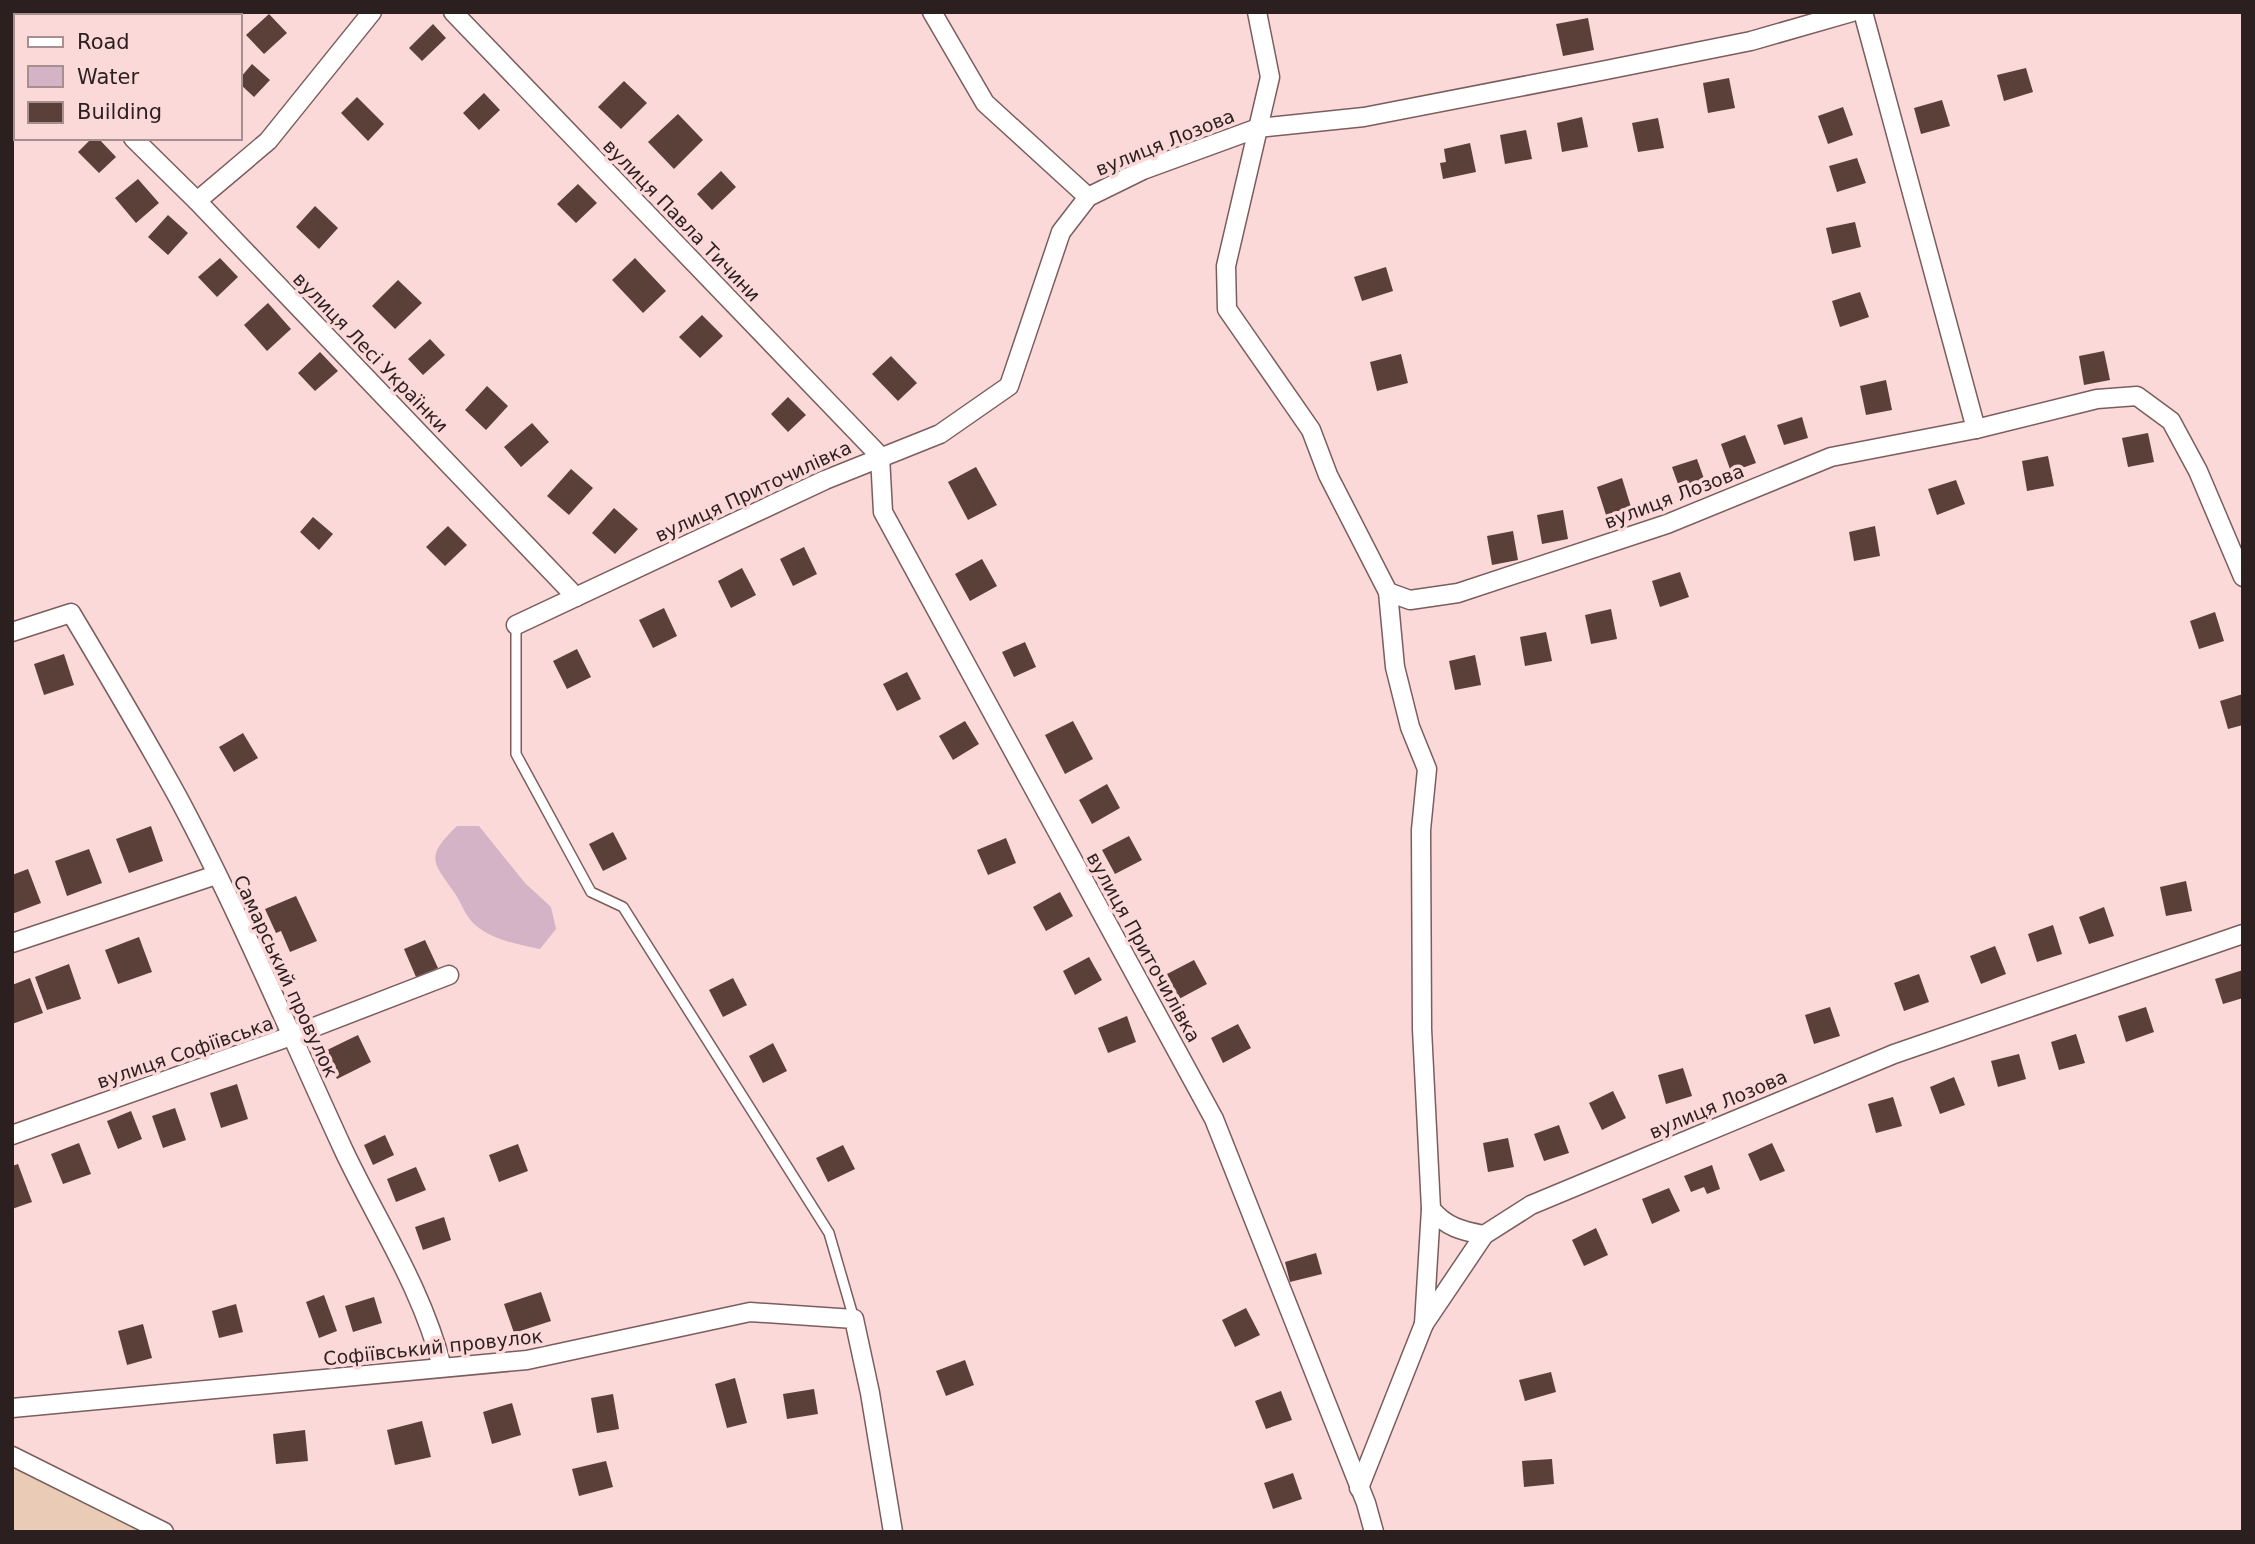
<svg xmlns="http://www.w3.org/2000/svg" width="2255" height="1544" font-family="'DejaVu Sans',sans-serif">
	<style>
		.green { fill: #eaccb6 }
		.water { fill: #d4b3c7 }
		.building { fill: #5a4038 }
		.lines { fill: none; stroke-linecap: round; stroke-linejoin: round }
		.service-casing { stroke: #7b5d5d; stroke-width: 12 }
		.minor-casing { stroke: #7b5d5d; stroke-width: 21 }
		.service { stroke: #fff; stroke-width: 9 }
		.minor { stroke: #fff; stroke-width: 18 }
		.labels { text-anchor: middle; stroke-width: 7; stroke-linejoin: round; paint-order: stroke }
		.street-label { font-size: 19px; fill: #2b1f1f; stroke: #fcd9d9 }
	</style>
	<rect width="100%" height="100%" fill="#fcd9d9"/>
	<path class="green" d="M12,1457L159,1532H12Z"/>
	<path class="water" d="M457,826H479L525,883L551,907L556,929L540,949C519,945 489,939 473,923C466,916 461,903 456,895C434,862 423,859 457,826Z"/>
	<g class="building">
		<path d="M269,14L287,33L264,54L246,35Z"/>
		<path d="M1588,18L1594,50L1563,56L1556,24Z"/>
		<path d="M433,24L446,38L422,61L409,48Z"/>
		<path d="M252,64L270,80L254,97L240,84V78Z"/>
		<path d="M2026,68L2033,92L2004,101L1997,75Z"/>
		<path d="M1729,78L1735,108L1708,113L1703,83Z"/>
		<path d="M624,81L647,103L621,129L598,107Z"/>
		<path d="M484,93L500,110L479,130L463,113Z"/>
		<path d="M357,97L384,124L368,141L341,113Z"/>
		<path d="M1942,100L1950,126L1921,134L1914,108Z"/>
		<path d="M1843,107L1853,135L1828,144L1818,116Z"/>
		<path d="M678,114L703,140L674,169L648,142Z"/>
		<path d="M1582,117L1588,147L1562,152L1557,123Z"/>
		<path d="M1658,118L1664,148L1638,152L1632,123Z"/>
		<path d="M1526,130L1532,159L1505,164L1500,135Z"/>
		<path d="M92,138H98L116,157L99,173L78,152Z"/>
		<path d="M1470,143L1476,172L1443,179L1440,163L1446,162L1444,149Z"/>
		<path d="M1857,158L1866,183L1837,192L1829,166Z"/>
		<path d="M721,171L736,187L712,210L697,194Z"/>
		<path d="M138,179L159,203L136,223L115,198Z"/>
		<path d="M578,184L597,203L576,223L557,204Z"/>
		<path d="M315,206L338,228L319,249L296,227Z"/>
		<path d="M168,215L188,233L168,255L148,237Z"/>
		<path d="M1855,222L1861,247L1832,254L1826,228Z"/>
		<path d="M220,258L238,277L217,297L198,277Z"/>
		<path d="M635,258L666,291L643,313L612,280Z"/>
		<path d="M1386,267L1393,291L1362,301L1354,277Z"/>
		<path d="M398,280L422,303L395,329L372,306Z"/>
		<path d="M1860,292L1869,317L1840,327L1832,301Z"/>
		<path d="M268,303L291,329L267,351L244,325Z"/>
		<path d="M702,315L723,336L700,358L679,337Z"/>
		<path d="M430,339L445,355L423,375L408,359Z"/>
		<path d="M2104,351L2110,380L2084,385L2079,356Z"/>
		<path d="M320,352L338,371L315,391L298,373Z"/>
		<path d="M1401,354L1408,383L1377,391L1370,362Z"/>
		<path d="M891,356L917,383L898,401L872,374Z"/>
		<path d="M1886,380L1892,410L1866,415L1860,386Z"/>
		<path d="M487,386L508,406L486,430L465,410Z"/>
		<path d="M788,397L806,415L788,432L771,414Z"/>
		<path d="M1802,417L1808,438L1784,445L1777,425Z"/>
		<path d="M532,423L549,442L521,467L504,447Z"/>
		<path d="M2148,433L2154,462L2128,467L2122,438Z"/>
		<path d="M1745,435L1756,463L1731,472L1721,444Z"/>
		<path d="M2048,456L2054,486L2027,491L2022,461Z"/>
		<path d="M1697,459L1707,487L1682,495L1672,467Z"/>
		<path d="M976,467L997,505L968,520L948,482Z"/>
		<path d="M571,469L593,488L569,515L547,496Z"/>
		<path d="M1622,478L1631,507L1606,515L1597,487Z"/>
		<path d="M1956,480L1965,504L1937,515L1928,489Z"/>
		<path d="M614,508L638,529L615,554L592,533Z"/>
		<path d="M1563,510L1568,539L1542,544L1537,515Z"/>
		<path d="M313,517L333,534L319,550L300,532Z"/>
		<path d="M448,526L467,545L445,566L426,547Z"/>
		<path d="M1875,526L1880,556L1854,561L1849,532Z"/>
		<path d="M1513,531L1518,560L1492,565L1487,536Z"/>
		<path d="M804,547L817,574L793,586L780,559Z"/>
		<path d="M982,559L997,586L970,601L955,574Z"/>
		<path d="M742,568L756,595L731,608L718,581Z"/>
		<path d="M1680,572L1689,597L1660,607L1652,581Z"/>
		<path d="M664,608L677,636L653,648L639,620Z"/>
		<path d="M1611,609L1617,639L1591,644L1585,615Z"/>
		<path d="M2215,612L2224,641L2199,649L2190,621Z"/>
		<path d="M1546,632L1552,661L1525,666L1520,637Z"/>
		<path d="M1025,642L1036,667L1014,677L1002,652Z"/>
		<path d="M577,649L591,677L567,689L553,661Z"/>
		<path d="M64,654L74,685L44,695L34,664Z"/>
		<path d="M1475,655L1481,685L1455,690L1449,661Z"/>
		<path d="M907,672L921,699L897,711L883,684Z"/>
		<path d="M2243,694V725L2228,729L2220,701Z"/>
		<path d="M965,721L979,744L953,760L939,736Z"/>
		<path d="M1073,721L1093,759L1065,774L1045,735Z"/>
		<path d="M243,733L258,758L234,772L219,747Z"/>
		<path d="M1107,784L1120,808L1092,824L1079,800Z"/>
		<path d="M151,826L163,861L129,873L116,839Z"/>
		<path d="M613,832L627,859L603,871L589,844Z"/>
		<path d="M1129,836L1142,860L1115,874L1102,850Z"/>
		<path d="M1006,838L1016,863L988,875L977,850Z"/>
		<path d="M89,849L102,883L67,896L55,861Z"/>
		<path d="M28,869L41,903L12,914V875Z"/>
		<path d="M2186,881L2192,911L2166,916L2160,887Z"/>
		<path d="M1060,892L1073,916L1046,931L1033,907Z"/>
		<path d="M296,896L317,941L290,952L281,931L276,933L265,909Z"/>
		<path d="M2104,907L2114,936L2089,944L2079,917Z"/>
		<path d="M2053,925L2062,954L2037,962L2028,934Z"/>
		<path d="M139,937L152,972L118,984L105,950Z"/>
		<path d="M425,940L438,968L416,977L404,949Z"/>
		<path d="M1995,946L2006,974L1981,984L1970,956Z"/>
		<path d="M1089,957L1102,980L1075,995L1063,971Z"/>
		<path d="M1194,960L1207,984L1179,999L1167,974Z"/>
		<path d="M69,964L81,999L47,1010L35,977Z"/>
		<path d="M2243,970V998L2223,1004L2215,979Z"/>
		<path d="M1919,974L1929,1002L1904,1011L1894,983Z"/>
		<path d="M30,978L43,1013L12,1024V985Z"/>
		<path d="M733,978L747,1005L723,1017L709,990Z"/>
		<path d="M1830,1007L1840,1036L1814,1044L1805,1015Z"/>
		<path d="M2146,1007L2154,1032L2126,1042L2118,1016Z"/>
		<path d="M1127,1016L1136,1042L1108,1053L1098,1028Z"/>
		<path d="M1238,1024L1251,1048L1223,1063L1211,1038Z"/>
		<path d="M2076,1034L2085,1063L2059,1070L2051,1042Z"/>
		<path d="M358,1035L371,1062L337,1079L323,1052Z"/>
		<path d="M773,1043L787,1071L763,1083L749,1056Z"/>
		<path d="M2019,1054L2026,1079L1998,1087L1991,1061Z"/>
		<path d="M1683,1068L1692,1096L1666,1104L1658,1075Z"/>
		<path d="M1954,1077L1965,1105L1940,1114L1930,1087Z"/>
		<path d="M237,1084L248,1119L221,1128L210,1093Z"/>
		<path d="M1613,1091L1626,1118L1602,1130L1589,1103Z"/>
		<path d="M1893,1097L1902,1126L1876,1133L1868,1104Z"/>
		<path d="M175,1108L186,1140L163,1148L152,1116Z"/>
		<path d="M131,1111L142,1139L118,1149L107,1121Z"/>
		<path d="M1559,1125L1569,1153L1544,1161L1534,1134Z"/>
		<path d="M385,1135L394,1155L373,1165L364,1145Z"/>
		<path d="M1508,1138L1514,1167L1488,1172L1483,1143Z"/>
		<path d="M79,1143L91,1174L63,1184L51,1154Z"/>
		<path d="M1772,1143L1785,1171L1760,1181L1748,1154Z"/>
		<path d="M518,1144L528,1171L499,1182L489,1155Z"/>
		<path d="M843,1145L855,1169L828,1182L816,1158Z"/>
		<path d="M18,1164L32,1202L12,1209V1166Z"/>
		<path d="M1712,1165L1720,1189L1707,1194L1704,1187L1691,1192L1684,1176Z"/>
		<path d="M416,1167L426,1190L396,1202L387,1179Z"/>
		<path d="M1669,1188L1680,1211L1652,1224L1642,1199Z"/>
		<path d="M444,1217L451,1240L423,1250L415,1227Z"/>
		<path d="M1596,1228L1608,1255L1584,1266L1572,1240Z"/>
		<path d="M1316,1253L1322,1274L1290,1282L1285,1262Z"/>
		<path d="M541,1292L551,1321L514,1333L504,1304Z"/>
		<path d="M324,1295L337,1331L319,1338L306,1302Z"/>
		<path d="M374,1297L382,1323L353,1332L345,1306Z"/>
		<path d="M236,1304L243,1332L219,1338L212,1311Z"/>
		<path d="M1246,1308L1260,1335L1235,1347L1222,1320Z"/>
		<path d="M143,1324L152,1358L127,1365L118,1331Z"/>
		<path d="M965,1360L974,1385L946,1396L936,1371Z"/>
		<path d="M1551,1372L1556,1392L1525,1401L1519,1380Z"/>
		<path d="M735,1378L747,1423L727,1428L715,1384Z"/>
		<path d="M814,1389L818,1414L787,1419L783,1394Z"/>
		<path d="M1281,1391L1292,1420L1266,1429L1255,1401Z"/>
		<path d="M613,1394L619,1429L597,1433L591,1398Z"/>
		<path d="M512,1403L521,1435L492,1444L483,1412Z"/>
		<path d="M422,1421L431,1457L395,1465L387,1430Z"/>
		<path d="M305,1430L308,1461L276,1464L273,1434Z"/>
		<path d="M1552,1459L1554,1484L1524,1487L1522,1461Z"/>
		<path d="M606,1461L613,1487L579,1496L572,1469Z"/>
		<path d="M1293,1473L1302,1499L1273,1509L1264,1483Z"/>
	</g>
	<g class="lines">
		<defs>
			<path id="service" d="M516,625V754L591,892L623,907L829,1233L854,1319"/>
			<g id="minor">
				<path d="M453,12L880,456"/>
				<path d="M932,12L985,103L1088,197"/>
				<path d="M1257,12L1270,77L1226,266L1227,309L1311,430L1328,475L1388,592L1395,667L1410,727L1427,769L1421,830L1422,1029L1431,1209L1424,1324"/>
				<path d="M1863,12L1976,429"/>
				<path d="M12,21L16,25"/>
				<path d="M133,138L197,201L576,597"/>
				<path d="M197,201L268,141L372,12"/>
				<path d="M880,456L883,512L1214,1119L1366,1503L1374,1532"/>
				<path d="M1388,592L1410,600L1458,593L1667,524L1831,457L1976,429L2097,399L2137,396L2171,421L2198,471L2243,577"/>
				<path d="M516,625L825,480L940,434L1009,386L1061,232L1088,197L1143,170L1258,128L1364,117L1601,71L1751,41L1852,12"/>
				<path d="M12,632L71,613C108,675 145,737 180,801C240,914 290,1034 344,1151C378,1223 422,1288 442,1367"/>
				<path d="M12,943L216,875"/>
				<path d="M12,1135L291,1036L449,975"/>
				<path d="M1431,1209C1446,1227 1462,1231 1484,1235"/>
				<path d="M12,1408L527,1360L750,1312L854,1319L870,1393L893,1532"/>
				<path d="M12,1456L164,1532"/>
				<path d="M1359,1488L1424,1324L1484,1235L1531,1205L1894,1054L2243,934"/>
			</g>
		</defs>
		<use href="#service" class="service-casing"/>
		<use href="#minor" class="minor-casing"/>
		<use href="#service" class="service"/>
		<use href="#minor" class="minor"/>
	</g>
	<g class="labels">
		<g class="street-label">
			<text transform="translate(1165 142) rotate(-22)" y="7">вулиця Лозова</text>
			<text transform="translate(682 220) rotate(46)" y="7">вулиця Павла Тичини</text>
			<text transform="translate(371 352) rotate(46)" y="7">вулиця Лесі Українки</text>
			<text transform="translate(753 491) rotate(-25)" y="7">вулиця Приточилівка</text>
			<text transform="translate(1674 496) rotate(-21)" y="7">вулиця Лозова</text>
			<text transform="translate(1144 947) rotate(61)" y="7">вулиця Приточилівка</text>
			<text transform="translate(286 976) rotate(65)" y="7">Самарський провулок</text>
			<text transform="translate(185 1052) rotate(-19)" y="7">вулиця Софіївська</text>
			<text transform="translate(1718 1104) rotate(-23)" y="7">вулиця Лозова</text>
			<text transform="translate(433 1347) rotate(-6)" y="7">Софіївський провулок</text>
		</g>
	</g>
	<rect width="2255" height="1544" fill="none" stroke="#2b1f1f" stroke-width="28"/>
	<rect x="14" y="14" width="228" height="126" fill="#fcd9d9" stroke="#a88f8f" stroke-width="2"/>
	<rect x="28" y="37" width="35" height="10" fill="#ffffff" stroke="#a88f8f" stroke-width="2"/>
	<text x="77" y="49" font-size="21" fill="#2b1f1f">Road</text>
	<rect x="28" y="66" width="35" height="21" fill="#d4b3c7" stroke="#a88f8f" stroke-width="2"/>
	<text x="77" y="84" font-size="21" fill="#2b1f1f">Water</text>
	<rect x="28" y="102" width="35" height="21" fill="#5a4038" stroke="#a88f8f" stroke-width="2"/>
	<text x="77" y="119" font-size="21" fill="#2b1f1f">Building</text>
</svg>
